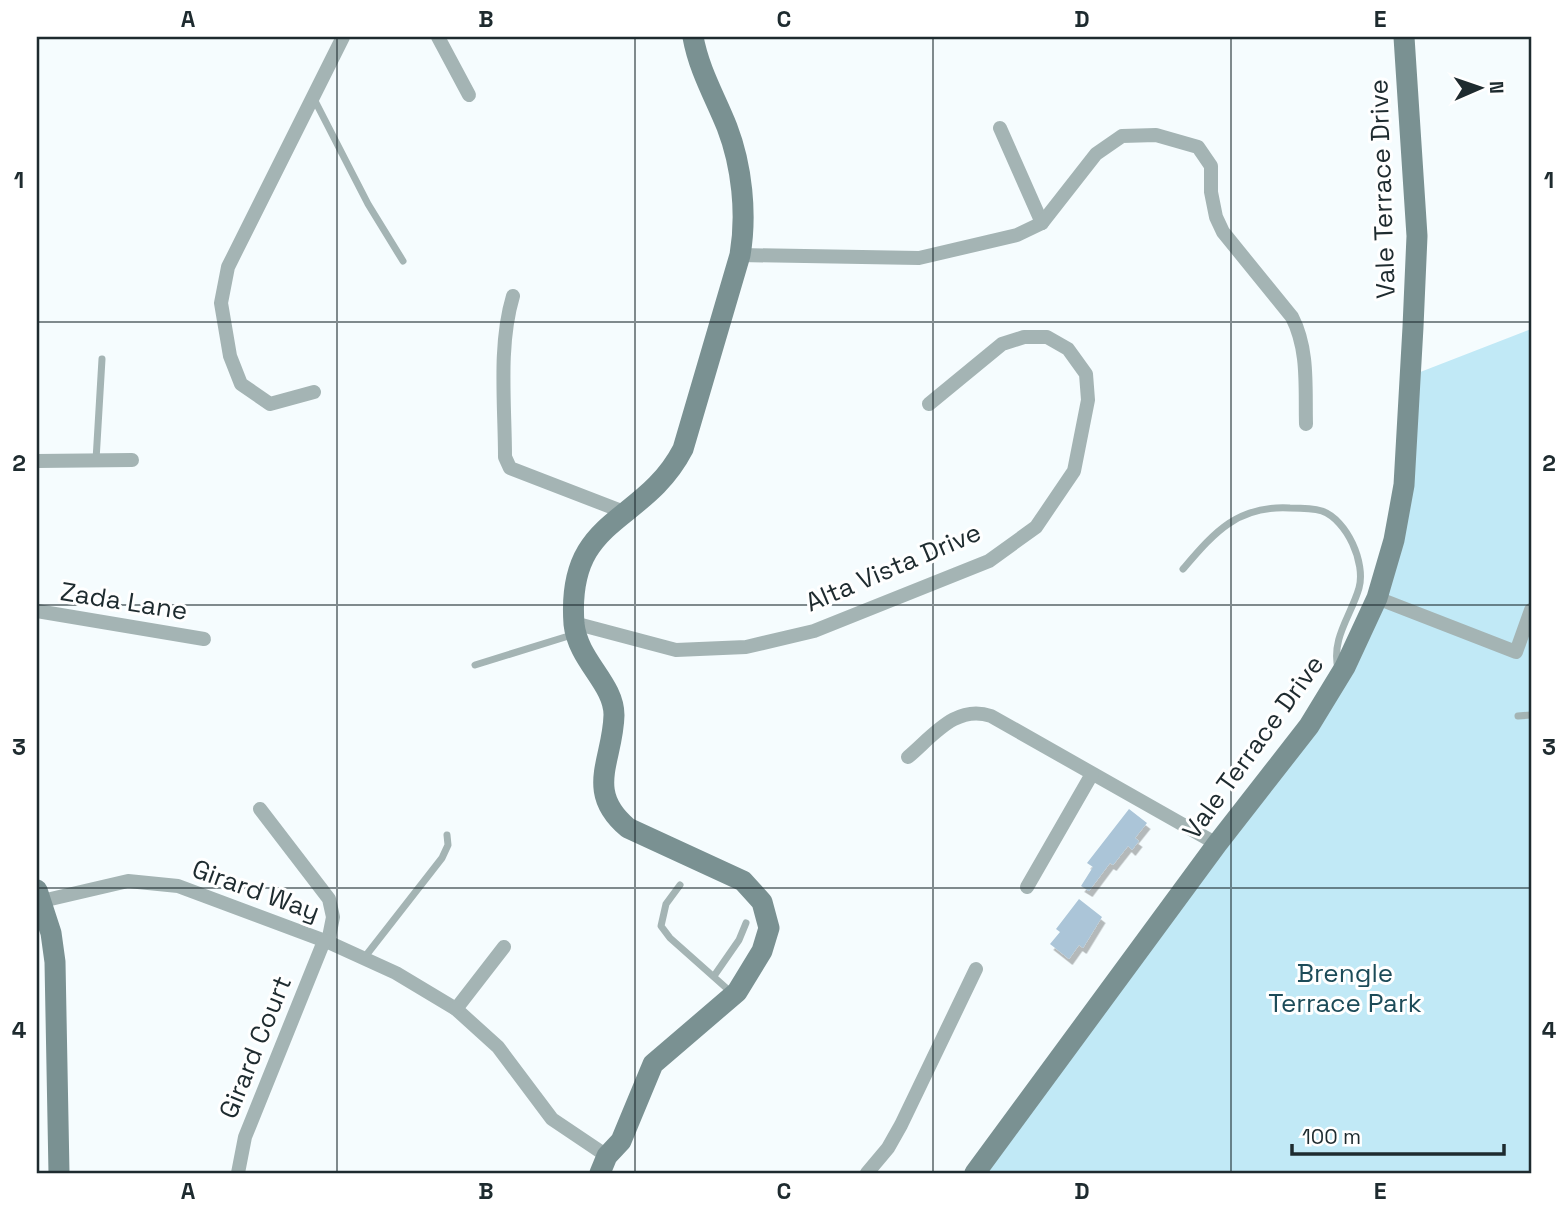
<svg xmlns="http://www.w3.org/2000/svg" width="1568" height="1210" font-family="'Space Grotesk',sans-serif">
	<style>
		.green { fill: #c1e9f6 }
		.building { fill: #abc5d8; filter: url(#shadow) }
		.lines { fill: none; stroke-linecap: round; stroke-linejoin: round }
		.lane { stroke: #a4b4b4; stroke-width: 7 }
		.street { stroke: #a4b4b4; stroke-width: 14 }
		.secondary { stroke: #7a9192; stroke-width: 21 }
		.grid { fill: none; stroke: #1e2b2f; stroke-width: 2; stroke-opacity: 0.55 }
		.labels { text-anchor: middle; stroke-width: 6; stroke-linejoin: round; paint-order: stroke }
		.street-label { font-size: 26px; fill: #1e2b2f; stroke: #fff }
		.park-label { font-size: 26px; fill: #1c4b58; stroke: #fff }
		.neatline { fill: none; stroke: #1e2b2f; stroke-width: 2.5 }
		.grid-label { font-size: 23px; text-anchor: middle; font-weight: bold; fill: #1e2b2f }
	</style>
	<defs>
		<filter id="shadow"><feDropShadow dx="3.5" dy="6" stdDeviation="0" flood-color="#0004"/></filter>
	</defs>
	<rect width="100%" height="100%" fill="#f5fcfe"/>
	<path class="green" d="M1531,329V1173H975L1320,710L1377,598L1410,376Z"/>
	<g class="building">
		<path d="M1129,809L1147,823L1135,838L1139,841L1132,850L1128,846L1113,865L1110,863L1089,891L1081,886L1093,867L1087,863Z"/>
		<path d="M1079,899L1102,917L1083,948L1079,945L1069,959L1050,944L1060,932L1056,929Z"/>
	</g>
	<g class="lines">
		<g class="lane">
			<path d="M313,97L368,204L403,261"/>
			<path d="M96,460L102,359"/>
			<path d="M1183,569C1214,533 1237,505 1290,508C1300,508 1312,508 1322,511C1347,520 1366,563 1359,588C1351,616 1331,638 1338,669"/>
			<path d="M475,665L575,634"/>
			<path d="M1518,716L1531,715"/>
			<path d="M680,885L666,904L661,926L670,938L733,994"/>
			<path d="M364,958L442,858L448,845L447,835"/>
			<path d="M714,976L739,940L746,923"/>
		</g>
		<g class="street">
			<path d="M438,37L469,95"/>
			<path d="M1000,128L1042,223"/>
			<path d="M740,255L919,258L1017,235L1042,223L1096,154L1122,136L1156,135L1198,147L1211,166V192L1216,217L1223,232L1292,317C1309,350 1305,388 1306,424"/>
			<path d="M513,296C498,346 505,405 505,457L510,468L624,512"/>
			<path d="M314,392L270,404L241,384L230,356L221,303L228,267L343,37"/>
			<path d="M37,461L132,460"/>
			<path d="M1377,598L1516,652L1531,610"/>
			<path d="M37,611L204,639"/>
			<path d="M574,623L676,650L746,647L814,631L989,561L1036,527L1074,471L1088,400L1086,374L1068,349L1047,337H1024L1002,344L929,404"/>
			<path d="M908,757C933,736 956,704 991,716L1217,844"/>
			<path d="M260,809L329,899L333,917L328,942"/>
			<path d="M1027,887L1092,774"/>
			<path d="M42,901L128,881L178,886L328,942L396,973L456,1009L498,1047L552,1119L607,1156"/>
			<path d="M456,1009L504,947"/>
			<path d="M238,1173L245,1137L324,941"/>
			<path d="M867,1173L888,1148L901,1125L976,969"/>
		</g>
		<g class="secondary">
			<path d="M37,890L51,933L55,962L59,1173"/>
			<path d="M600,1173L607,1156L621,1141L653,1064L737,992L762,951L769,928L762,902L743,881L628,828C584,791 613,761 614,715C614,683 578,661 574,624C566,515 643,526 683,449L740,255C747,214 742,166 727,127C715,97 699,70 693,37"/>
			<path d="M975,1173L1217,844L1309,726L1345,667L1377,598L1394,540L1404,485L1413,327L1417,236L1404,37"/>
		</g>
	</g>
	<path class="grid" d="M337,37V1173M635,37V1173M933,37V1173M1231,37V1173M37,322H1531M37,605H1531M37,888H1531"/>
	<g class="labels">
		<g class="street-label">
			<text transform="translate(1382 189) rotate(-92)" y="9">Vale Terrace Drive</text>
			<text transform="translate(893 567) rotate(-23)" y="9">Alta Vista Drive</text>
			<text transform="translate(124 601) rotate(9)" y="9">Zada Lane</text>
			<text transform="translate(1253 747) rotate(-54)" y="9">Vale Terrace Drive</text>
			<text transform="translate(256 890) rotate(20)" y="9">Girard Way</text>
			<text transform="translate(255 1047) rotate(-68)" y="9">Girard Court</text>
		</g>
		<g class="park-label">
			<text x="1345" y="982">Brengle<tspan x="1345" dy="30">Terrace Park</tspan></text>
		</g>
	</g>
	<rect width="1568" height="1210" fill="none" stroke="#ffffff" stroke-width="77"/>
	<g transform="translate(1480 88) rotate(88)" stroke="#ffffff" stroke-width="5" paint-order="stroke">
	<path d="M0-5L12 26L0 18L-12 26Z" fill="#1e2b2f"/>
	<text y="-10" font-size="19" font-weight="bold" text-anchor="middle" fill="#1e2b2f">N</text>
	</g>
	<path d="M1292 1144v10h212v-10" fill="none" stroke="#1e2b2f" stroke-width="3.5"/>
	<text x="1302" y="1144" font-size="21" fill="#1e2b2f" stroke="#ffffff" stroke-width="5" paint-order="stroke">100 m</text>
	<rect x="38" y="38" width="1492" height="1134" class="neatline"/>
	<g class="grid-label">
		<text x="188" y="27">A</text>
		<text x="486" y="27">B</text>
		<text x="784" y="27">C</text>
		<text x="1082" y="27">D</text>
		<text x="1380" y="27">E</text>
		<text x="19" y="188">1</text>
		<text x="1549" y="188">1</text>
		<text x="19" y="471">2</text>
		<text x="1549" y="471">2</text>
		<text x="19" y="755">3</text>
		<text x="1549" y="755">3</text>
		<text x="19" y="1038">4</text>
		<text x="1549" y="1038">4</text>
		<text x="188" y="1199">A</text>
		<text x="486" y="1199">B</text>
		<text x="784" y="1199">C</text>
		<text x="1082" y="1199">D</text>
		<text x="1380" y="1199">E</text>
	</g>
</svg>
